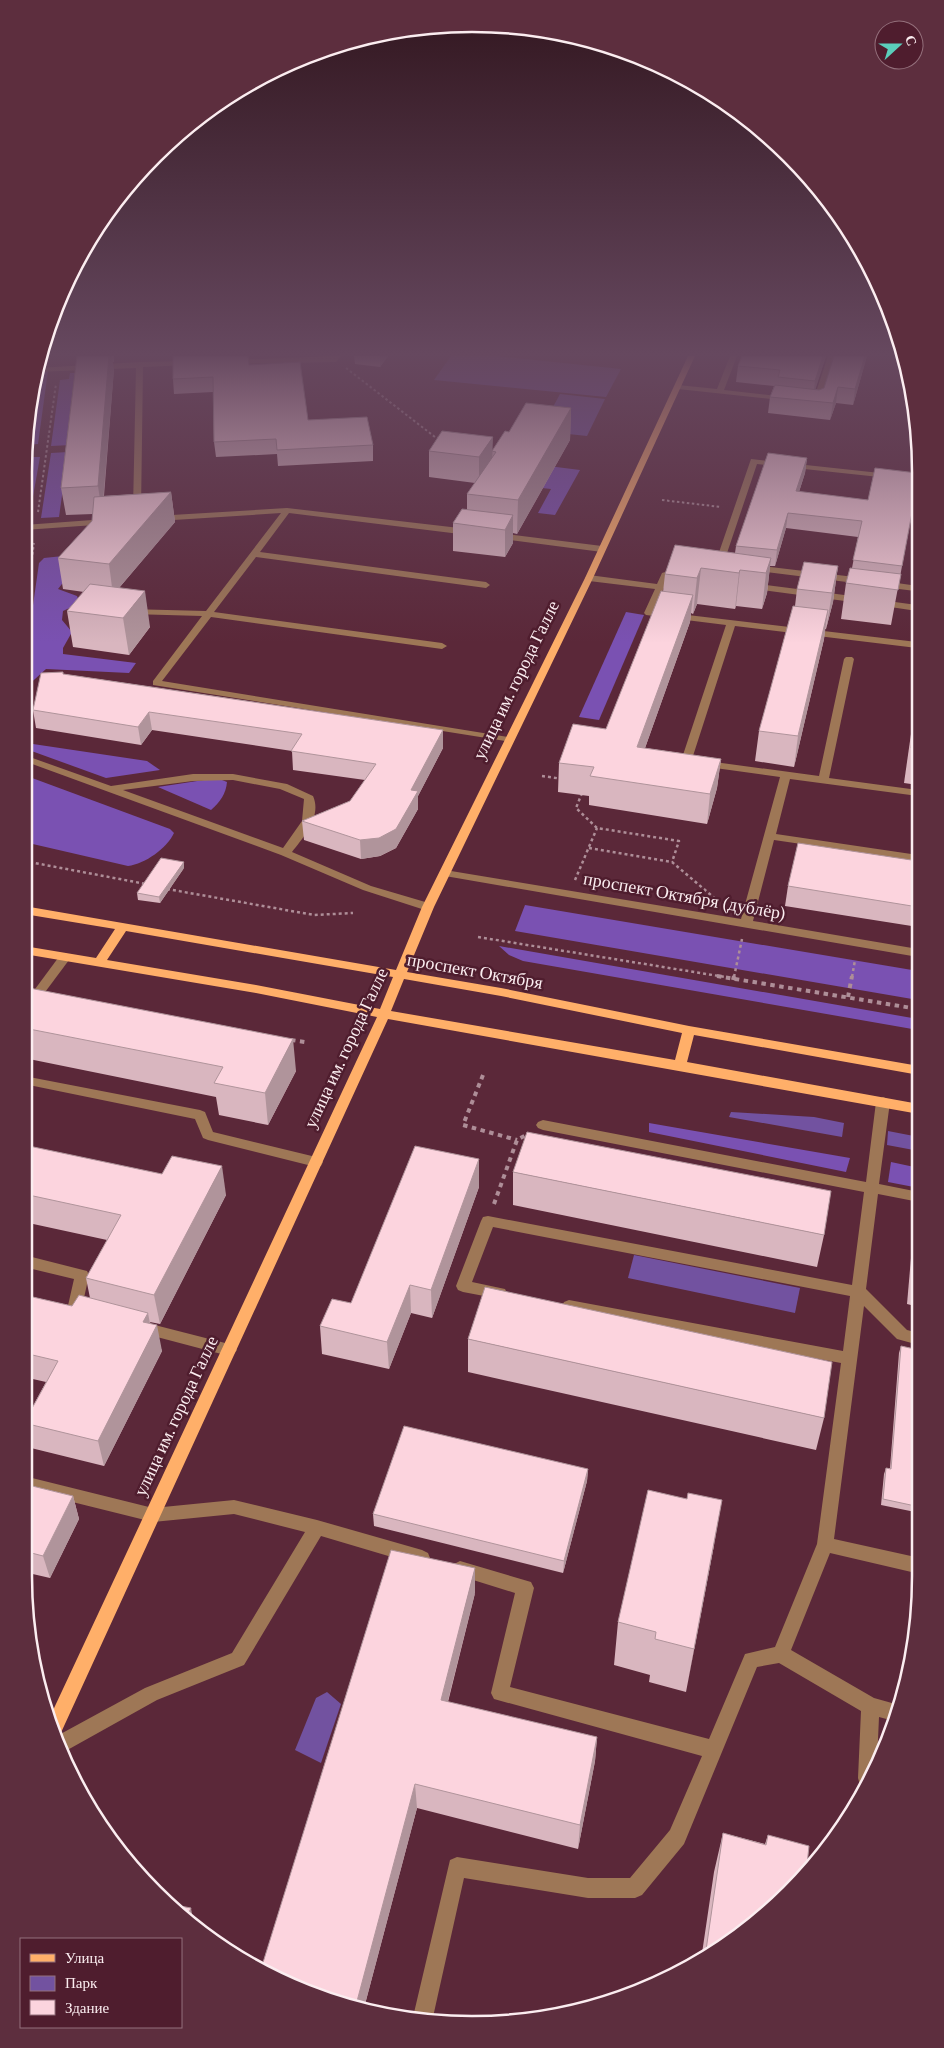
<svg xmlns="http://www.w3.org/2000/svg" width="944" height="2048" font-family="'Crimson Pro',serif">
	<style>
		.green { fill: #7252a0 }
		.forest { fill: #7a51b2 }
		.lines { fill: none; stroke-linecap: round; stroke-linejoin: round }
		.path-far2 { stroke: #ae8e98; stroke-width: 2; stroke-dasharray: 2.5 2.5; stroke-linecap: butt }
		.path-far1 { stroke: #ae8e98; stroke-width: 2.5; stroke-dasharray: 3 3; stroke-linecap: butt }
		.path { stroke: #ae8e98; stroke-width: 4; stroke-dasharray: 4.5 4.5; stroke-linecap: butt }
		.minor { fill: #9e7756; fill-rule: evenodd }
		.major { fill: #ffaf69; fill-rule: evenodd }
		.wall { fill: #d9b6bf }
		.shaded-wall { fill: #b0949b }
		.building { fill: #fcd4de; stroke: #b0949b }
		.labels { text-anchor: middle; stroke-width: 5; stroke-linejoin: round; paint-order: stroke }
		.street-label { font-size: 18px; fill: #fbedf0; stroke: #4f1d2e }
		.rim { fill: none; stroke: #fbedf0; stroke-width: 2.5 }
	</style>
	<rect width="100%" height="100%" fill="#5b2839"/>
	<g class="green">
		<path d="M451,356H495L621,369L606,397L434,380Z"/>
		<path d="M560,394L605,399L587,436L540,431Z"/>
		<path d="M731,1112L814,1117L844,1123L842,1137L729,1117Z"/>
		<path d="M888,1131L919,1137V1151L887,1145Z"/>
		<path d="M634,1255L800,1288L795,1313L628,1278Z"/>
		<path d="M327,1692L341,1704L321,1763L295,1750L316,1698Z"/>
	</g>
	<g class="forest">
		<path d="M36,371H48L38,444L26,445L32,385Z"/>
		<path d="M70,373H79L71,445L51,446L60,380L69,379Z"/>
		<path d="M68,452L59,517L41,518L51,453Z"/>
		<path d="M25,457H40L29,519L24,520Z"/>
		<path d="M509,461L580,470L555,515L538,513L551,489L496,483Z"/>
		<path d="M63,556L80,561L58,589L77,596L80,603L63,611L62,620L72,632L63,648V654L136,663L129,673L46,669L24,689V669L39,563L44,558Z"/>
		<path d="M626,612L644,615L599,720L579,717Z"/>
		<path d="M33,744L147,761L160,770L106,778L26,749Z"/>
		<path d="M24,775L170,829L174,833C167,848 145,864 128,866L24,842Z"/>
		<path d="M217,778L227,782C226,794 220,802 211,810L158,787Z"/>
		<path d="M525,905L918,971V1000L515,931Z"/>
		<path d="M499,946L918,1019V1030L523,961L509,955Z"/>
		<path d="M649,1123L850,1158L846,1172L649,1132Z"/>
		<path d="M891,1162L919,1168V1188L888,1182Z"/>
	</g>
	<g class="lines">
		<g class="path-far2">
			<path d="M346,368L435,437L441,438"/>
			<path d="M662,500L721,507"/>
			<path d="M38,512L56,384"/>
			<path d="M24,619L34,543"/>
		</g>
		<g class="path-far1">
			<path d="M542,776L563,779"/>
			<path d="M582,793L576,808L597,828L679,841L672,862"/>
			<path d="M589,848L672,862L718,901"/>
			<path d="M24,861L146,884"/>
			<path d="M575,880L597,828"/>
			<path d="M167,889L314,915L353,913"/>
			<path d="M478,937L725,977"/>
			<path d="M734,977L742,939"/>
			<path d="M852,977L855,960"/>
		</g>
		<g class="path">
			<path d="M717,976L918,1009"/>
			<path d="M733,980L734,976"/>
			<path d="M848,997L852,976"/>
			<path d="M291,1040L305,1042"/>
			<path d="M483,1075L463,1125L517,1140"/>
			<path d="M494,1204L517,1140L526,1135"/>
		</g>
		<g class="minor">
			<path d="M334,356H341L336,362L232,364L228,362L232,360Z"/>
			<path d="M730,356H737L724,390L787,397L791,399L790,401L678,389L674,387L678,385L717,389Z"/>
			<path d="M828,356H835L821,402L812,404Z"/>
			<path d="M140,362L189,361L193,363L189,365L143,367L141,509L137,511L133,509L136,368L36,372L37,368Z"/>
			<path d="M751,459L917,477V481L757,464L724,562L726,564L722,567L716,566L715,564Z"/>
			<path d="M287,508L468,529L472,532L468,535L289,513L260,552L486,582L490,585L486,588L256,557L214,612L442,643L447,646L442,649L211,617L162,681L508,737L513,740L512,742L153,685V681L202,616L131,614L126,611L128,609L206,611L281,513L158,521L155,520V516Z"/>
			<path d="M106,519L110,522L109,524L24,530V525Z"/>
			<path d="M498,533L602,546L606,549L602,552L495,538V534Z"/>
			<path d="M754,565L863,578L867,581L863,584L751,570L750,568Z"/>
			<path d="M665,572L683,577L679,580L668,578L654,611L917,642V648L735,626L692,759L819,776L844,659L846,657H852L854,659L829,778L918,790V796L790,779L776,834L918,855V861L774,840L753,921L918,949V957L445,876L439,873L445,870L741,919L780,777L686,764L681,761L726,625L646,615L644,613L655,589L589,581L585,578L589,575L657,584L662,573Z"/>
			<path d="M917,575V590L915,591L883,587L879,584L883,581L911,585L913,578Z"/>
			<path d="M751,583L860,597L865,600L860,603L748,588L747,586Z"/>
			<path d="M880,600L917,605V611L877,605V601Z"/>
			<path d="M24,755L111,786L193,774H233L287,784L313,796C322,816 304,837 292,852L371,886L432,904L434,907L428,911L363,890L281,855L24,761ZM233,780L280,789L304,799L302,821L283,848L123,790L193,781Z"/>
			<path d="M65,953L71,957L69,960L28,1015L24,1016V1004L61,954Z"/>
			<path d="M24,1076L200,1110L205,1112L213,1132L316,1157L321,1158L323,1162L321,1166L316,1167L208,1140L203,1138L195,1119L24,1084Z"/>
			<path d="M883,1097L888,1099L890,1102L879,1184L919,1192V1202L878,1194L866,1289L907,1330L919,1333V1345L897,1339L864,1306L834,1539L920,1558V1574L830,1553L791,1650L874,1698L899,1705L894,1721L879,1717L877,1762L862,1785H860L858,1778L861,1711L779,1663L757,1667L684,1844L642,1895L635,1898H588L464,1878L433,2017H413L450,1860L457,1857L588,1878H630L670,1830L702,1756L494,1699L491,1693L515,1593L454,1574L452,1569L454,1564L460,1561L531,1582L534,1588L510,1687L709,1739L745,1654L775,1647L817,1544L841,1363L569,1312L564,1310L562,1306L564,1302L569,1300L843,1351L850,1296L493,1227L472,1282L505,1289L507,1293L505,1297L500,1299L463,1292L458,1290L456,1286L481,1221L483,1217L488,1216L852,1285L864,1192L543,1130L538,1128L536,1125L538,1122L543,1120L866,1182L876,1102L878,1099Z"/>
			<path d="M24,1255L87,1271L89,1275L82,1307L87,1312L85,1316C79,1318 75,1316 69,1314L67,1310L74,1279L24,1267Z"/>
			<path d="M143,1322L229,1344L234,1346L237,1350L234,1354L229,1356L138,1332L136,1328L138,1324Z"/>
			<path d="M24,1476L153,1508L234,1500L317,1520L422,1550L428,1553L430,1558L428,1563L422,1566L321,1536L244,1665L157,1700L62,1753L55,1737L145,1688L232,1653L305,1532L234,1514L153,1522L24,1490Z"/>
		</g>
		<path class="major" d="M688,356H695L593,578L434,907L407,972L501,988L689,1026L919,1066V1075L694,1035L687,1062L919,1104V1114L388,1019L59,1737L56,1739L48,1721L377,1017L256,993L24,954V946L96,958L115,929L24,914V906L396,970L422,907L585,578ZM126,931L393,977L380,1009L256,985L107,960ZM404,979L501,996L682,1033L675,1060L391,1011Z"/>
	</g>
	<g class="wall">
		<path d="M77,356H114V362H112L114,369L104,496L171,492L175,522L119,588L150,627L129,655L73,647L67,611L84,592L63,589L58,558L92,521L93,514L66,515L61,488Z"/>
		<path d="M354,356H388L380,367L355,364Z"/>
		<path d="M742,356H826L815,389L819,390L824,388L867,356L853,405L836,403L830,420L768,413L770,397L774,386L736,382L738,366Z"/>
		<path d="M249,365L308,420L373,445V461L278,466L277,454L216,457L214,442L213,392L174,394L173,379Z"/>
		<path d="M571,408L570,440L517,534L513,533V543L505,557L453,551V523L467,510V494L475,483L429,477V451L493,450L509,432Z"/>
		<path d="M807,458L805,473L799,492L868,500L917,486L891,625L841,619L846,583L852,568L858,537L786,528L775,566H770L767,593L762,609L736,606L735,609L697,604L693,614L691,613L690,622L645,748L721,759L717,788L707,824L589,805V796L558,792L559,763L606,729L663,592L665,574L735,553L736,546Z"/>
		<path d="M838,566L833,602L826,629H825L824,639L794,767L755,761L759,731L795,606L797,589Z"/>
		<path d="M64,674L443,730V748L418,796V809L396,848L380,856L361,859L304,840L302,821L350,801L365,780L293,770L292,751L152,730L141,745L36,728L33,710Z"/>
		<path d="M917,692L918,785L904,783Z"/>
		<path d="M918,861V927L785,906L788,886Z"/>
		<path d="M184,868L160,903L138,900L137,893Z"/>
		<path d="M24,987L296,1071L268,1125L219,1115L216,1097L24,1058Z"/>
		<path d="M24,1145L226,1195L160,1324L150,1322L162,1351L104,1466L31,1448L24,1423L46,1382L24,1377V1295L72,1306L90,1298L86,1278L107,1240L24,1222Z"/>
		<path d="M479,1159V1187L432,1318L411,1313L389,1369L322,1354L320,1326L351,1303Z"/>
		<path d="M513,1172L824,1235L817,1267L513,1205Z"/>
		<path d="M919,1228V1307L907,1304L911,1258Z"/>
		<path d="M468,1339L824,1418L816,1450L468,1372Z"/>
		<path d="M901,1346L919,1350L920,1513L881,1505L884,1474L886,1468H890L899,1353Z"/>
		<path d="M588,1469L587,1481L563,1573L374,1526L373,1514Z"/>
		<path d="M24,1484L73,1496L79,1519L50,1578L24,1572Z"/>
		<path d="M714,1545L686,1692L649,1682L650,1675L614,1665L618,1622Z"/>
		<path d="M475,1593L448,1702L597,1737L595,1761L578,1849L417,1808L364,2008L261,1969Z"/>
		<path d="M723,1833L765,1844L768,1835L806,1874L701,1960L714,1872Z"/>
	</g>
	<g class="shaded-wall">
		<path d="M109,356H112L114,369L102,513L98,486Z"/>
		<path d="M380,356H388L380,367Z"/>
		<path d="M823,356H826L813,397L815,381Z"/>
		<path d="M865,356H867L853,405L855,389Z"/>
		<path d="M838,387L836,403L830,420L833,403Z"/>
		<path d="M571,408L570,440L517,534L518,500Z"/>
		<path d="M493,437L492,465L479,483V457Z"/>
		<path d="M807,458L805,473L794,507L796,491Z"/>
		<path d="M171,492L175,522L113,595L109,564Z"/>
		<path d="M788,513L786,528L775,566L777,550Z"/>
		<path d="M513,515V543L505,557V530Z"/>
		<path d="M771,558L767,593L762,609L766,573Z"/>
		<path d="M838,566L833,602L826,629L832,593Z"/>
		<path d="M701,568L697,604L693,614L697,578Z"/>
		<path d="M740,570L736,606L735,609L739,573Z"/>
		<path d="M145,591L150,627L129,655L123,618Z"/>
		<path d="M693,595L690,622L635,776L637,747Z"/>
		<path d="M828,610L824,639L794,767L798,736Z"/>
		<path d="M149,712L152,730L141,745L138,727Z"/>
		<path d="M443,730V748L418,796V809L396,848L380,856L361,859L360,840L411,790Z"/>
		<path d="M721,759L717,788L707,824L710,794Z"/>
		<path d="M184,862V868L160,903L159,897Z"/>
		<path d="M293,1039L296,1071L268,1125L265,1093Z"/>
		<path d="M479,1159V1187L432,1318L431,1290Z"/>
		<path d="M222,1166L226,1195L160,1324L154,1295Z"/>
		<path d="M410,1285L411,1313L389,1369L387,1342Z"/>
		<path d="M148,1313L152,1334L157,1325L162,1351L104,1466L98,1441L143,1322Z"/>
		<path d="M588,1469L587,1481L563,1573L564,1561Z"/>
		<path d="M73,1496L79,1519L50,1578L43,1556Z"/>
		<path d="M722,1500L714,1545L686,1692L694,1649Z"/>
		<path d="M475,1568V1593L442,1724L441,1700Z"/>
		<path d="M597,1737L595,1761L578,1849L580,1825Z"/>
		<path d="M415,1784L417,1808L364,2008L356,2005Z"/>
		<path d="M191,1908L192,1914L191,1917L188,1915Z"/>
	</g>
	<g class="building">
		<path d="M77,356H109L98,486L61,488Z"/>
		<path d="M173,356H248L249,365L300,362L308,420L367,417L373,445L277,450L276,439L214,442L213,377L173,379Z"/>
		<path d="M742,356H823L815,381L778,377L780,370L738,366Z"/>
		<path d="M834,356H865L855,389L838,387L833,403L770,397L775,385L819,390L824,388Z"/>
		<path d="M526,403L571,408L518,500L467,494L496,452L492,451L505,431L509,432Z"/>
		<path d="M442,431L493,437L479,457L429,451Z"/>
		<path d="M768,453L807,458L796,491L868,500L875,468L917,473V486L902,566L853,560L862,521L788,513L777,550L736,546Z"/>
		<path d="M171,492L109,564L58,558L92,521L94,497Z"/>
		<path d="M462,509L513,515L505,530L453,523Z"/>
		<path d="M675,545L771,558L766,573L740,570L739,573L701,568L697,578L665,574Z"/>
		<path d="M804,562L838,566L832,593L797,589Z"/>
		<path d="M850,568L901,574L898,590L846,583Z"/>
		<path d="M90,584L145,591L123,618L67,611Z"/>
		<path d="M661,591L693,595L637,747L721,759L710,794L590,776L594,767L559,763L573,724L606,729Z"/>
		<path d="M793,606L828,610L798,736L759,731Z"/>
		<path d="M63,672V674L443,730L411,790L418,791L396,829L379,838L360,840L302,821L350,801L376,764L291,751L302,734L149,712L138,727L33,710L41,673Z"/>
		<path d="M917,705V749L911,748Z"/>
		<path d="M798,843L918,861V907L788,886Z"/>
		<path d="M161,858L184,862L159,897L137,893Z"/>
		<path d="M24,987L293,1039L265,1093L214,1083L223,1067L24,1028Z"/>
		<path d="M527,1132L831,1191L824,1235L513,1172Z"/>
		<path d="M24,1145L162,1174L172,1156L222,1166L154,1295L86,1278L121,1215L24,1194Z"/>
		<path d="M415,1146L479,1159L431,1290L410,1285L387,1342L320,1326L332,1299L351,1303Z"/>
		<path d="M919,1233V1273L915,1272Z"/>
		<path d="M485,1287L832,1362L824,1418L468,1339Z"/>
		<path d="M24,1295L72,1306L79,1295L148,1313L143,1322L157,1325L98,1441L24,1423L58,1361L24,1353Z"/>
		<path d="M901,1346L919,1350L920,1507L883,1499L886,1468L891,1469Z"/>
		<path d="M404,1426L588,1469L564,1561L373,1514Z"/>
		<path d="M24,1484L73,1496L43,1556L24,1551Z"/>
		<path d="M648,1490L687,1499L688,1493L722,1500L694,1649L655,1639L656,1632L618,1622Z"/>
		<path d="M391,1550L475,1568L441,1700L597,1737L580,1825L415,1784L356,2005L261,1969Z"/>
		<path d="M723,1833L766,1845L768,1835L809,1846L806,1874L705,1957Z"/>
		<path d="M175,1905L191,1908L188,1915Z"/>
	</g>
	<linearGradient id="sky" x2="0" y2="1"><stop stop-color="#32161f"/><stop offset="0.55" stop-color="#66485f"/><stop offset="1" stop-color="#66485f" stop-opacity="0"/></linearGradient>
	<rect width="944" height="643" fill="url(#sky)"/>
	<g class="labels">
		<g class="street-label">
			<text transform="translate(516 680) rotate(-64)" y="6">улица им. города Галле</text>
			<text transform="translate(685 896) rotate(10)" y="6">проспект Октября (дублёр)</text>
			<text transform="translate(475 971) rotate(10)" y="6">проспект Октября</text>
			<text transform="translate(346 1048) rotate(-65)" y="6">улица им. города Галле</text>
			<text transform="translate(176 1416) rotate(-65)" y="6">улица им. города Галле</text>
		</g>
	</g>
	<path d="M0 0H944V2048H0ZM472 32H472A440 440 0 0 1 912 472V1576A440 440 0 0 1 472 2016H472A440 440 0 0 1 32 1576V472A440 440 0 0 1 472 32Z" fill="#5d2e3e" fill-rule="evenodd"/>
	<path class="rim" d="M472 32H472A440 440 0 0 1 912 472V1576A440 440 0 0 1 472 2016H472A440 440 0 0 1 32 1576V472A440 440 0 0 1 472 32Z"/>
	<rect x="20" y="1938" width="162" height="90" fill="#4f1d2e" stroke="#94707c"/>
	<rect x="30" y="1954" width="25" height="8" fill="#ffaf69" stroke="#94707c"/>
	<text x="65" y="1963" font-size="15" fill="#fbedf0">Улица</text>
	<rect x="30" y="1976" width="25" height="15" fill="#7252a0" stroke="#94707c"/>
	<text x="65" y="1988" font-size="15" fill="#fbedf0">Парк</text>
	<rect x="30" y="2000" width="25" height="15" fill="#fcd4de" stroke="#94707c"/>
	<text x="65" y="2013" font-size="15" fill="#fbedf0">Здание</text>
	<g transform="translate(899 45) rotate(69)"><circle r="24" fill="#4f1d2e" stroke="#94707c"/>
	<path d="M0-4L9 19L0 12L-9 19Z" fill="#5bcebb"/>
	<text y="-8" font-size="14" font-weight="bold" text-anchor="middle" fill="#fbedf0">С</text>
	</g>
</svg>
